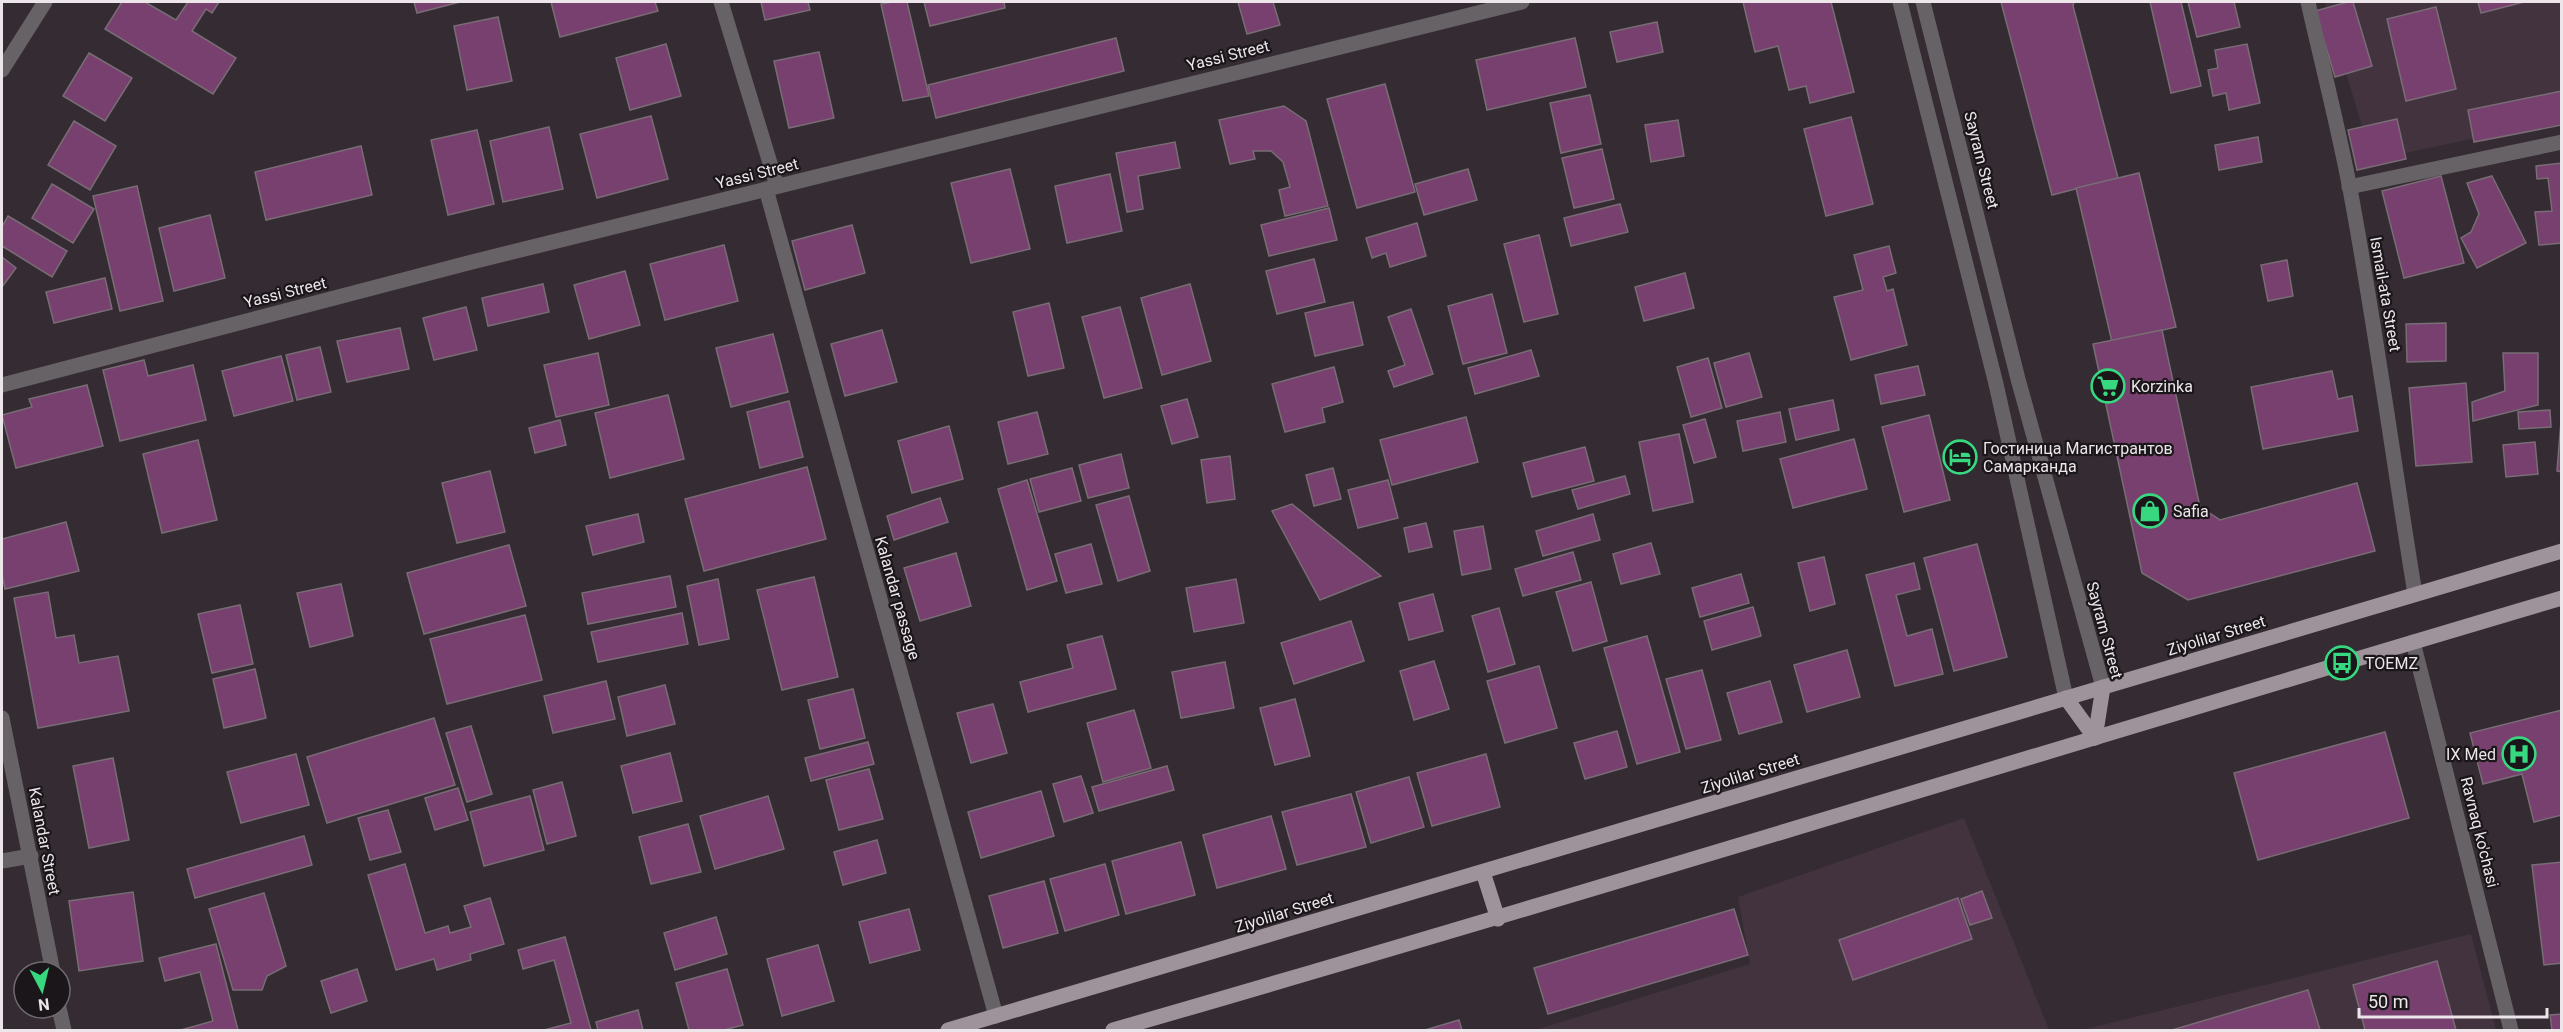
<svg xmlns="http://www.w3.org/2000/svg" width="2563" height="1032" font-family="Roboto,sans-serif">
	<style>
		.built { fill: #43333f }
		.building { fill: #78406e; stroke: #786c75; stroke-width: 1.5 }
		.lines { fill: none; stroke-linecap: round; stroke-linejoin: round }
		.minor { stroke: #676266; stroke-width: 15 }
		.major { stroke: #9e939b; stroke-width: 15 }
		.labels { text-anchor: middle; stroke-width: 4.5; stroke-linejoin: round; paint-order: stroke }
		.street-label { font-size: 16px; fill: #ece5ea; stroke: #1a1619 }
		.poi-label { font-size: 16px; fill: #ece5ea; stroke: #1a1619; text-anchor: start }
	</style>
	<rect width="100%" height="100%" fill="#352b33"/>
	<g class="built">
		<path d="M2325,2H2561V120L2372,160Z"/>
		<path d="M1964,818L2049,1030H1535L1750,964L1738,897Z"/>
		<path d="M2471,934L2496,1030H2082Z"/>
	</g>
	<g class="building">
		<path d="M122,2H145L176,20L188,2H219L212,13L206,9L192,31L236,58L213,94L105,29Z"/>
		<path d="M414,2H460L417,13Z"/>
		<path d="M551,2H655L658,11L560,37Z"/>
		<path d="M761,2H808L810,10L765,20Z"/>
		<path d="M893,2H907L929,96L903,101L881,4Z"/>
		<path d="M924,2H1004L1005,8L930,26Z"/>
		<path d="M1238,2H1273L1280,25L1247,34Z"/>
		<path d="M1743,2H1831L1854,92L1810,103L1806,86L1789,90L1778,46L1755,52Z"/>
		<path d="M2001,2H2074L2073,6L2118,178L2052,195Z"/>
		<path d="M2150,2H2181L2201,86L2171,93Z"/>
		<path d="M2188,2H2234L2240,27L2197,37Z"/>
		<path d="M2348,2H2353L2372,66L2335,77L2315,11Z"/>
		<path d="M2478,2H2524L2481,13Z"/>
		<path d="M2436,7L2456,89L2406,101L2387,19Z"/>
		<path d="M498,17L512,81L467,90L454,26Z"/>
		<path d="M1657,22L1663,52L1617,62L1610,32Z"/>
		<path d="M1116,38L1124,71L936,118L928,85Z"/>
		<path d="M1575,38L1586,87L1487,110L1476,60Z"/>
		<path d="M666,44L681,96L630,110L616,58Z"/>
		<path d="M2247,44L2260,103L2229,110L2226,93L2213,96L2208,70L2218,68L2215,50Z"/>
		<path d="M819,52L834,118L789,128L774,61Z"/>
		<path d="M89,53L132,78L105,121L63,96Z"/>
		<path d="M1385,84L1415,192L1357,208L1327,99Z"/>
		<path d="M2562,91V125L2474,142L2468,110Z"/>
		<path d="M1590,95L1601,144L1561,153L1550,103Z"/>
		<path d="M1284,106L1306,121L1328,206L1285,216L1279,190L1290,187L1283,162L1271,151H1253L1255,159L1230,164L1219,120Z"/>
		<path d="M651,116L668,179L597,198L580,134Z"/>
		<path d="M1851,117L1873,204L1826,216L1804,129Z"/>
		<path d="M2397,119L2406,159L2357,170L2348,130Z"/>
		<path d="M1678,120L1684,156L1651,162L1645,125Z"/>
		<path d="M74,121L116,146L90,190L48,165Z"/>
		<path d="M549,127L563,189L503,202L490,141Z"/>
		<path d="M477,130L494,204L448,215L431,140Z"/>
		<path d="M2258,137L2262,162L2219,170L2215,145Z"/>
		<path d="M1175,142L1180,168L1138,176L1143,209L1127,212L1116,153Z"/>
		<path d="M361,146L372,195L266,220L255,172Z"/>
		<path d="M1602,149L1614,199L1574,208L1562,158Z"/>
		<path d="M2562,163V243L2539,245L2535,212L2552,211L2548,178L2537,179L2536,166Z"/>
		<path d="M1010,169L1030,249L971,263L951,183Z"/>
		<path d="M1468,169L1477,200L1424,215L1415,184Z"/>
		<path d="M2139,173L2176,327L2112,342L2076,188Z"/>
		<path d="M1110,174L1122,231L1067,243L1055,186Z"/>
		<path d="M2441,176L2464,263L2404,278L2382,191Z"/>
		<path d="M2492,176L2526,243L2477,268L2461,238L2471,232L2479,214L2467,183Z"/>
		<path d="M52,184L94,209L73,243L32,218Z"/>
		<path d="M137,186L163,301L120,311L93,196Z"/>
		<path d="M1620,204L1628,232L1571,246L1564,218Z"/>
		<path d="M1329,208L1337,240L1269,256L1261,225Z"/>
		<path d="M210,215L225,278L174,291L159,228Z"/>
		<path d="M8,216L67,251L52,277L2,246V227Z"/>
		<path d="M1417,223L1426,256L1390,267L1386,253L1372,258L1366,238Z"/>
		<path d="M852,225L865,273L805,290L792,241Z"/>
		<path d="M1539,235L1558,314L1524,322L1504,244Z"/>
		<path d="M724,245L738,301L665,320L650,264Z"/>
		<path d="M1889,246L1896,273L1883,277L1887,291L1893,289L1907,345L1851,360L1834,297L1863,290L1854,255Z"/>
		<path d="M2,257L16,268L2,287Z"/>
		<path d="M1314,259L1325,302L1277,314L1266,271Z"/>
		<path d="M2287,260L2293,296L2268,301L2261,265Z"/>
		<path d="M625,271L640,325L589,339L574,285Z"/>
		<path d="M1685,273L1694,308L1644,321L1635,287Z"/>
		<path d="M105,278L112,309L54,323L46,292Z"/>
		<path d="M543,284L549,312L488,326L482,298Z"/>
		<path d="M1190,284L1211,361L1162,375L1141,298Z"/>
		<path d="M1492,294L1507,353L1463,364L1448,306Z"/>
		<path d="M1353,302L1363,345L1315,356L1305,313Z"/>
		<path d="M1049,303L1064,368L1028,376L1013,312Z"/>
		<path d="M466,307L477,350L434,360L423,318Z"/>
		<path d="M1120,307L1142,388L1104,398L1082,317Z"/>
		<path d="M1411,309L1433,374L1394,387L1388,371L1405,365L1388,317Z"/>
		<path d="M2446,323V361L2407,362L2406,324Z"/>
		<path d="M400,328L409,369L347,382L337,341Z"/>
		<path d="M882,330L897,382L845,396L831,344Z"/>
		<path d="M2162,330L2200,507L2220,520L2357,483L2375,551L2188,600L2142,573L2093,344Z"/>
		<path d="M773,334L788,392L731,407L716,348Z"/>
		<path d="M320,347L331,392L297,400L286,355Z"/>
		<path d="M1531,350L1539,376L1475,394L1468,368Z"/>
		<path d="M598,353L609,405L556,417L544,365Z"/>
		<path d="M1749,353L1762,397L1726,407L1714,363Z"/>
		<path d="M2503,353H2538V405L2473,421L2472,402L2505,391Z"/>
		<path d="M281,356L293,401L234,416L222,371Z"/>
		<path d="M1708,358L1722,408L1691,417L1677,367Z"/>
		<path d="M144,360L148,376L193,365L206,420L120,441L103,370Z"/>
		<path d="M1918,366L1925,395L1881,404L1875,375Z"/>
		<path d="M1334,367L1343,402L1322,408L1325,422L1285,432L1272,384Z"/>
		<path d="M2332,371L2338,399L2352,396L2358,431L2263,449L2251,387Z"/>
		<path d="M2466,383L2472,462L2416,466L2409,388Z"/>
		<path d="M87,385L103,446L16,468L2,415L32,407L29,399Z"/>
		<path d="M668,395L684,459L610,478L595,413Z"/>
		<path d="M1187,399L1198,437L1172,444L1161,406Z"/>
		<path d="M1833,400L1839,430L1796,440L1789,409Z"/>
		<path d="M789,401L803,457L760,468L747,412Z"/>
		<path d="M2550,410L2551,427L2519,429L2518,412Z"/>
		<path d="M1037,412L1048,454L1008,464L998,422Z"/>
		<path d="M1780,412L1786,442L1743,451L1737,421Z"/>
		<path d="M1929,415L1950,500L1904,512L1882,427Z"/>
		<path d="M1466,417L1478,462L1392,485L1380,440Z"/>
		<path d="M1705,419L1716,457L1694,463L1683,425Z"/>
		<path d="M560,420L566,445L535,453L529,428Z"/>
		<path d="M2561,421H2562V472L2557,471Z"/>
		<path d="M949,426L963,479L912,493L898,441Z"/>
		<path d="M1679,434L1693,502L1653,511L1639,442Z"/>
		<path d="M1854,439L1867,489L1793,508L1780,459Z"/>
		<path d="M198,440L217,520L162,533L143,454Z"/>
		<path d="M2535,442L2538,474L2506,477L2503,445Z"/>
		<path d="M1585,447L1594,481L1532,497L1523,463Z"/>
		<path d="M1121,454L1129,488L1088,498L1079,465Z"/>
		<path d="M1230,456L1235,499L1207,503L1201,460Z"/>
		<path d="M807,467L826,539L704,571L685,499Z"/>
		<path d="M1072,468L1081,501L1039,512L1030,479Z"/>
		<path d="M1333,468L1341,499L1314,506L1306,475Z"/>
		<path d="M490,471L505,532L457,543L442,483Z"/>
		<path d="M1625,476L1630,494L1578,509L1572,490Z"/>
		<path d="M1027,480L1057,581L1027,590L998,489Z"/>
		<path d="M1388,480L1398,518L1358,528L1348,490Z"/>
		<path d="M1129,496L1150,571L1118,581L1096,505Z"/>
		<path d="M940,498L948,522L894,540L887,516Z"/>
		<path d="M1292,504L1381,576L1320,600L1272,511Z"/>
		<path d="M638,514L644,542L593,555L586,526Z"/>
		<path d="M1593,514L1600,540L1543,556L1536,531Z"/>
		<path d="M66,522L79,571L5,589L2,575V539Z"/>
		<path d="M1426,523L1432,547L1409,552L1404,528Z"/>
		<path d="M1483,526L1491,569L1462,575L1454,531Z"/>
		<path d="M1651,543L1660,574L1621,584L1613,554Z"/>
		<path d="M1091,544L1102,584L1066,593L1055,554Z"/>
		<path d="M1977,544L2007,657L1954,671L1924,558Z"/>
		<path d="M509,545L526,606L424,634L407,573Z"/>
		<path d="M1573,552L1581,580L1523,596L1515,569Z"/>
		<path d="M956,553L971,606L920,621L904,568Z"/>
		<path d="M1824,557L1835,604L1810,611L1798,563Z"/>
		<path d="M1914,563L1920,589L1896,595L1907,636L1932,629L1943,674L1895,686L1866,575Z"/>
		<path d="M1741,574L1749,603L1700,617L1692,588Z"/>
		<path d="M670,576L676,607L588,624L582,593Z"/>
		<path d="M814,577L838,677L782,690L757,590Z"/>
		<path d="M718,579L729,639L699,645L687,586Z"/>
		<path d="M1236,579L1244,623L1194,632L1186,588Z"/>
		<path d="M1591,582L1607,641L1573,651L1556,592Z"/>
		<path d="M341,584L353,636L310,647L297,593Z"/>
		<path d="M48,592L56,638L74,635L79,663L118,656L129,711L38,728L14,598Z"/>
		<path d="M1433,594L1443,631L1409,640L1399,603Z"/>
		<path d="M240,605L253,664L212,673L198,614Z"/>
		<path d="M1753,607L1761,636L1712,650L1704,621Z"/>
		<path d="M1499,608L1515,664L1488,672L1472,616Z"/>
		<path d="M682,613L688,644L598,662L591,632Z"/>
		<path d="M525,615L542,680L447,704L430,639Z"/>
		<path d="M1351,621L1364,661L1294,684L1281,643Z"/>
		<path d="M1102,636L1116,689L1028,712L1020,682L1073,668L1067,645Z"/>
		<path d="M1647,636L1680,752L1637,764L1604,648Z"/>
		<path d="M1847,650L1860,697L1807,712L1794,665Z"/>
		<path d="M1434,661L1449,709L1414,720L1400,671Z"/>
		<path d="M1225,662L1234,708L1181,718L1172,672Z"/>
		<path d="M1539,666L1557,728L1505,743L1487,681Z"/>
		<path d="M255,669L266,718L224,728L213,679Z"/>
		<path d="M1702,670L1721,740L1686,749L1666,679Z"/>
		<path d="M606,681L615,719L553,733L544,696Z"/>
		<path d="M1770,681L1782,722L1739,734L1727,693Z"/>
		<path d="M665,685L675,724L627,736L618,697Z"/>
		<path d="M853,689L865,738L820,749L808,700Z"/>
		<path d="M1295,699L1310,756L1275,765L1260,708Z"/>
		<path d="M993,704L1007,753L971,763L957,713Z"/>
		<path d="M1134,710L1151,768L1103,782L1087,723Z"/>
		<path d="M2562,710V815L2534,822L2522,774L2483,784L2470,733Z"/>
		<path d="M434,718L455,785L327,823L307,757Z"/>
		<path d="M471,726L492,794L467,802L446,733Z"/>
		<path d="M1617,731L1627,767L1585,779L1574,743Z"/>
		<path d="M2385,732L2409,818L2258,860L2234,773Z"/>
		<path d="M868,742L874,764L811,781L805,758Z"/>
		<path d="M670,753L682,801L633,813L621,766Z"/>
		<path d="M296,754L309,805L241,823L227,772Z"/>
		<path d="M1486,754L1500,807L1432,826L1417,773Z"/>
		<path d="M113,758L129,840L89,848L73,766Z"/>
		<path d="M1167,766L1174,790L1099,811L1092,787Z"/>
		<path d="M869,769L883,819L839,830L826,780Z"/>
		<path d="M1081,776L1093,813L1064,822L1053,784Z"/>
		<path d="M1409,777L1424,827L1371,843L1356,792Z"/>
		<path d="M562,782L576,836L547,844L533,790Z"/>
		<path d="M458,788L468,820L435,830L425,798Z"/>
		<path d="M1041,791L1054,836L981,858L968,812Z"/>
		<path d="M1351,794L1366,847L1297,865L1282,812Z"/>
		<path d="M530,796L544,850L484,866L470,812Z"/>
		<path d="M768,796L784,849L715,869L700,816Z"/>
		<path d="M388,810L401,852L370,860L358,818Z"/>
		<path d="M1271,816L1286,869L1217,888L1203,835Z"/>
		<path d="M688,824L701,872L651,884L639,837Z"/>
		<path d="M304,836L312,865L195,898L187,869Z"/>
		<path d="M877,840L886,873L843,885L834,852Z"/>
		<path d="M1181,842L1195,895L1126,914L1112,861Z"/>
		<path d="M2562,862V963L2544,965L2532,865Z"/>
		<path d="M405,864L425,933L448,926L450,933L471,927L464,906L490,898L504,944L470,954L471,960L437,970L434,959L396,970L368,875Z"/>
		<path d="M1105,864L1119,915L1065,931L1050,879Z"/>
		<path d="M1044,881L1058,933L1003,948L989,896Z"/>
		<path d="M1982,891L1992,918L1970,925L1961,899Z"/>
		<path d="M133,892L143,961L79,971L69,901Z"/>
		<path d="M264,893L286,966L267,976L262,990H233L209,909Z"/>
		<path d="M1958,898L1972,939L1853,980L1839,940Z"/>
		<path d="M909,909L920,950L870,963L859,922Z"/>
		<path d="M1734,909L1748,955L1548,1014L1534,968Z"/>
		<path d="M716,917L727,954L675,970L664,933Z"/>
		<path d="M565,937L591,1030H544L571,1023L554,960L523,969L518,950Z"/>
		<path d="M216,944L238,1030H181L213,1021L200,972L165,981L159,958Z"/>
		<path d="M818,945L834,1001L782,1016L767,959Z"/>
		<path d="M2437,961L2456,1030H2365L2353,985Z"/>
		<path d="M357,969L367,1001L331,1013L321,981Z"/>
		<path d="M727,969L743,1025L724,1030H689L676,983Z"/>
		<path d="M2308,990L2320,1030H2172Z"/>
		<path d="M638,1010L643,1030H598L596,1022Z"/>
		<path d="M2562,1014V1030H2552L2550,1015Z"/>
		<path d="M1459,1020L1462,1030H1425Z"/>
	</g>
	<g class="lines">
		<g class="minor">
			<path d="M721,2L777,186"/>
			<path d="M1900,2L1996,384L2066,698"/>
			<path d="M1923,2L2018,379L2103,687"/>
			<path d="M2308,2C2322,64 2338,126 2350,189C2375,323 2393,459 2415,594"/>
			<path d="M2,70L45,2"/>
			<path d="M2349,187L2562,142"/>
			<path d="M766,189L996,1016"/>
			<path d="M2,385L468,263L1522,2"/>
			<path d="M2413,642L2511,1030"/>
			<path d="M2,718L53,972"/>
			<path d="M2,861L31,856"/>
			<path d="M59,1008L64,1030"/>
		</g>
		<g class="major">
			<path d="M2066,698L2095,738"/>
			<path d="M2095,738L2103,687"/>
			<path d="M1483,872L1498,919"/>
			<path d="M948,1030L2562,551"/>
			<path d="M1113,1030C1597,891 2078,741 2562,598"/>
		</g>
	</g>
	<defs>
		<symbol id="supermarket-ring" viewBox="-11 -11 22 22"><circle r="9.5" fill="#1a1619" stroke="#37d880" stroke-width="1.5"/><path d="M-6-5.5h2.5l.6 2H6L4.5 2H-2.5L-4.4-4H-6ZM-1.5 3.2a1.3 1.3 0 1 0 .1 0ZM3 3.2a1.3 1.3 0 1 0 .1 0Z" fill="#37d880"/></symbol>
		<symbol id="hotel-ring" viewBox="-11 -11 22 22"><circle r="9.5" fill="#1a1619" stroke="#37d880" stroke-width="1.5"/><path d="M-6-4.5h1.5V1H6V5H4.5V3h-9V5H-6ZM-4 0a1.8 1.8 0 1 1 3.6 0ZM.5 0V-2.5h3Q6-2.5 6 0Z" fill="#37d880"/></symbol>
		<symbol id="shop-ring" viewBox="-11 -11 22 22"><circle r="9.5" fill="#1a1619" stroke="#37d880" stroke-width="1.5"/><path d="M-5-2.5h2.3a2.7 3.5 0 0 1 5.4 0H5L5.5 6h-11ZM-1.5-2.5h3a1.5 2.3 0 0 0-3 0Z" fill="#37d880"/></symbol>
		<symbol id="bus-ring" viewBox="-11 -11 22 22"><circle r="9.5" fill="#1a1619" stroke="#37d880" stroke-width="1.5"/><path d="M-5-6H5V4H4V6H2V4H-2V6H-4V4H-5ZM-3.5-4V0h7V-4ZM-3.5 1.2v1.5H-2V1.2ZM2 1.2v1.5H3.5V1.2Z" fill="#37d880"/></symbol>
		<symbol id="hospital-ring" viewBox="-11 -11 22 22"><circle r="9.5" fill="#1a1619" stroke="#37d880" stroke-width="1.5"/><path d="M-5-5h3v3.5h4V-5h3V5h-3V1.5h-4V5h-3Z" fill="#37d880"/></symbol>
	</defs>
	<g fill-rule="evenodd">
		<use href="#supermarket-ring" x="2089" y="367" width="38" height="38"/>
		<use href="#hotel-ring" x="1941" y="438" width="38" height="38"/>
		<use href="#shop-ring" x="2131" y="492" width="38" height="38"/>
		<use href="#bus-ring" x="2323" y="644" width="38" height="38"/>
		<use href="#hospital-ring" x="2500" y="735" width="38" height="38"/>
	</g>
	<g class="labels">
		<g class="street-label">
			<text transform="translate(1228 55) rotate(-14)" y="6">Yassi Street</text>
			<text transform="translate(1982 160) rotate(76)" y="6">Sayram Street</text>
			<text transform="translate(757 173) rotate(-14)" y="6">Yassi Street</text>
			<text transform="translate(285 292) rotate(-14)" y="6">Yassi Street</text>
			<text transform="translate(2386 294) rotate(80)" y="6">Ismail-ata Street</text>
			<text transform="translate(898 598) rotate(74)" y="6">Kalandar passage</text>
			<text transform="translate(2105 630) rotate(75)" y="6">Sayram Street</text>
			<text transform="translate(2216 635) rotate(-17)" y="6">Ziyolilar Street</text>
			<text transform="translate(1750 773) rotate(-17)" y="6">Ziyolilar Street</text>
			<text transform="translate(2480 832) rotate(76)" y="6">Ravnaq ko'chasi</text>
			<text transform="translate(45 841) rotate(79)" y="6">Kalandar Street</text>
			<text transform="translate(1284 912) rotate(-17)" y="6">Ziyolilar Street</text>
		</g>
		<g class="poi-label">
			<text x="2131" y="392">Korzinka</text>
			<text x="1983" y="454">Гостиница Магистрантов<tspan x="1983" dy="18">Самарканда</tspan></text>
			<text x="2173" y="517">Safia</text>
			<text x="2365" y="669">TOEMZ</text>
			<text x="2496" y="760" text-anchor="end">IX Med</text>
		</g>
	</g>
	<rect width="2563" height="1032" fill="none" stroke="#ece5ea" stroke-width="6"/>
	<g transform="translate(42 990) rotate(173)"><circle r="28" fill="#1a1619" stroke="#6e696d" stroke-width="1.5"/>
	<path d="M0-4.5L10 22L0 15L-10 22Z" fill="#37d880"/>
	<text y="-9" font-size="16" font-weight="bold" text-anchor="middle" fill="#ece5ea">N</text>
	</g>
	<path d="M2359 1008v9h188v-9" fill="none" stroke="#ece5ea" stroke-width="3"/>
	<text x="2368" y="1008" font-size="18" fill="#ece5ea" stroke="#1a1619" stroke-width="4.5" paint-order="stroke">50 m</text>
</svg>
